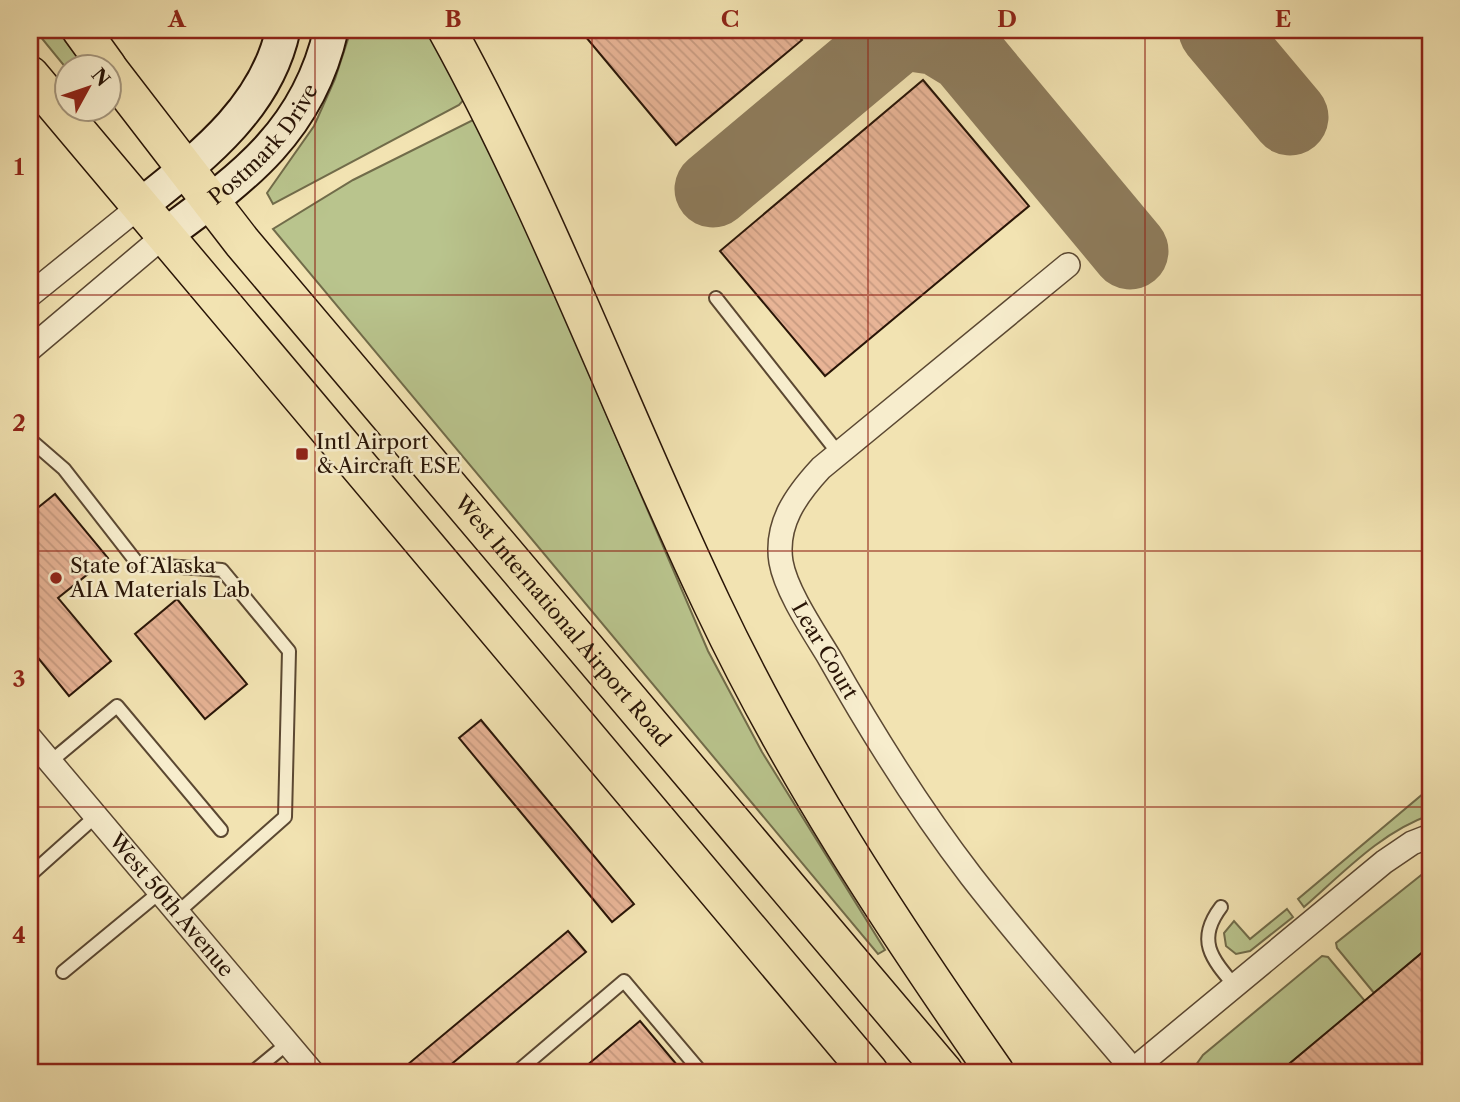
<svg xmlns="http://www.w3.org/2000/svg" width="1460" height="1102" font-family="'Libre Caslon Text',serif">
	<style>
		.green { fill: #b9c48d; stroke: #716c4a; stroke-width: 2 }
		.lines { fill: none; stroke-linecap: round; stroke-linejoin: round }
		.taxiway { stroke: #8e7c5c; stroke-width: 77 }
		.building { fill: url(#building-back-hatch); stroke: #291507; stroke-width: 2 }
		.lane-casing { stroke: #5b4832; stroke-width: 16 }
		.street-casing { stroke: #5b4832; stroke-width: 26 }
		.secondary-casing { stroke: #291507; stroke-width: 37 }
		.primary-casing { stroke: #291507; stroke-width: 40 }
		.lane { stroke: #f7edcd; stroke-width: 12 }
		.street { stroke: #f7edcd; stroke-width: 23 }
		.secondary { stroke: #f7edcd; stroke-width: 33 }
		.primary { stroke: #f2e3b2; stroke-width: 37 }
		.grid { fill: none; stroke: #8f2418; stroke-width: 2; stroke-opacity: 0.55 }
		.poi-dot { fill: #8f2418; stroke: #f7edcd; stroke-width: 2.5 }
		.labels { text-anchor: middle; stroke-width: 5; stroke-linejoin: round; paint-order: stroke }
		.street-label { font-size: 21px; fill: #291507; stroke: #f7edcd }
		.poi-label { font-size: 21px; fill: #291507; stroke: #f7edcd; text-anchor: start }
		.neatline { fill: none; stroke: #8f2418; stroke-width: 2.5 }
		.grid-label { font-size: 23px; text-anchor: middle; font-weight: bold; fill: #8f2418 }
	</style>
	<defs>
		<pattern id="building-back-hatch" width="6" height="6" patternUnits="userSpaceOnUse" patternTransform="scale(1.75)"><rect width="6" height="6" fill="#e8b496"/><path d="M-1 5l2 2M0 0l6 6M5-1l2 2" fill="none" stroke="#c79a80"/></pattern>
	</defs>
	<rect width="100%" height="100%" fill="#f2e3b2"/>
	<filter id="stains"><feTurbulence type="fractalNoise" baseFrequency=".00286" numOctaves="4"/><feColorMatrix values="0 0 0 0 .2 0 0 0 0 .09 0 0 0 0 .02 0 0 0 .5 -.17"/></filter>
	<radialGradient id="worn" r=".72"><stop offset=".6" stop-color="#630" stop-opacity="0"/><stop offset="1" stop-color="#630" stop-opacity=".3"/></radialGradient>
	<g class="green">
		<path d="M35,30H57L84,66L66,68Z"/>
		<path d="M351,30H428L467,96L459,105L273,204L267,193L314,126L335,79Z"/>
		<path d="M475,119L486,133L708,651L762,752L885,950L878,954L273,229L353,180Z"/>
		<path d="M1430,788V815C1381,832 1343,873 1304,907L1298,899Z"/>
		<path d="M1430,868V946L1374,993L1337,948L1336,943Z"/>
		<path d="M1287,909L1293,917L1250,951L1236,954L1226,946L1224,933L1234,921L1250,939Z"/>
		<path d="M1322,956L1328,957L1365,1001L1283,1069L1285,1072H1191L1203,1055Z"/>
	</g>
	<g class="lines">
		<g class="taxiway">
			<path d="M890,30L938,37L966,54L1130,251"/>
			<path d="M1217,30L1290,117"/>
			<path d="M713,189L903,30"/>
		</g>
	</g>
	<g class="building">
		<path d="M580,30H793L802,40L676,145Z"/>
		<path d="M923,80L1029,206L825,376L720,251Z"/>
		<path d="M55,494L108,558L58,598L111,661L69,696L30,648V514Z"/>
		<path d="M177,599L247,684L205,719L135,634Z"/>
		<path d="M481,720L634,904L612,922L459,738Z"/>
		<path d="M568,931L586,952L442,1072H413L407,1065Z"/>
		<path d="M1430,946V1072H1285L1283,1069Z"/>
		<path d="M640,1021L683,1072H579Z"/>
	</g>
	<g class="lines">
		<defs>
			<g id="lane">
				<path d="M716,298L839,454"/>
				<path d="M34,443L64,469L138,564L222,570L289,651L285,817L177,913"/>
				<path d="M50,762L117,706L221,830"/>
				<path d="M30,875L96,816"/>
				<path d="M1221,907C1196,940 1211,958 1235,986"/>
				<path d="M63,972L160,892"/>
				<path d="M253,1072L288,1043"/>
				<path d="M517,1072L624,981L701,1072"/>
			</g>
			<g id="street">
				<path id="s1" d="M1068,265L821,468C796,495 775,524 781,562C786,591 814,632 829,657C872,733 918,807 971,876C1023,943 1080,1007 1135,1072"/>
				<path d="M30,295L140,206"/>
				<path d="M30,349L165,235"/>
				<path id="s2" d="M30,738L312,1072"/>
				<path d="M1133,1070L1384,862L1412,843L1430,836"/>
			</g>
			<g id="secondary">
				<path d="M140,206C200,158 266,109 283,30"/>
				<path id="s3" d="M165,235C244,177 308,131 331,30"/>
			</g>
			<g id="primary">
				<path d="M81,30L107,66"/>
				<path d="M447,30C549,215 622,415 713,606C791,771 891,923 995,1072"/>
				<path id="s4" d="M108,68L242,242L944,1072"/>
				<path d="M30,75L869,1072"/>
			</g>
		</defs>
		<use href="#lane" class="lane-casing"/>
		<use href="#street" class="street-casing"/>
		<use href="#secondary" class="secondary-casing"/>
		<use href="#primary" class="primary-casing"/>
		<use href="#lane" class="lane"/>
		<use href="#street" class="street"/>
		<use href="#secondary" class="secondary"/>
		<use href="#primary" class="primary"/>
	</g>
	<path class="grid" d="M315,30V1072M592,30V1072M868,30V1072M1145,30V1072M30,295H1430M30,551H1430M30,807H1430"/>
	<g class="poi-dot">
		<rect x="295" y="447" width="14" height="14" rx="3.5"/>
		<circle cx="56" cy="578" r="7"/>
	</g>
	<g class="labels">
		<g class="street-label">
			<text dy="7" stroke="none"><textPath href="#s3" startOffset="135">Postmark Drive</textPath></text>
			<text dy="7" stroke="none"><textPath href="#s4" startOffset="716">West International Airport Road</textPath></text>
			<text dy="7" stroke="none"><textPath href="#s1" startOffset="525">Lear Court</textPath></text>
			<text dy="7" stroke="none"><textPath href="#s2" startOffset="219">West 50th Avenue</textPath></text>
		</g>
		<g class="poi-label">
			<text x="316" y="449">Intl Airport<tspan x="316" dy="24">&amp; Aircraft ESE</tspan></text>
			<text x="70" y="573">State of Alaska<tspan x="70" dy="24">AIA Materials Lab</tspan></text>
		</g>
	</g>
	<rect width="1460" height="1102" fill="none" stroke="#f2e3b2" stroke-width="77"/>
	<g transform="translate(88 88) rotate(50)"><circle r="33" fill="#f7edcd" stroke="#a5977e" stroke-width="2"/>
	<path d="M0-5L12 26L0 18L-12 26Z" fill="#8f2418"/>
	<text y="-10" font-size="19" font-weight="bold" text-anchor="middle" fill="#291507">N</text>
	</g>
	<rect x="38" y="38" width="1384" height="1026" class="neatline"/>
	<g class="grid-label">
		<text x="177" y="27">A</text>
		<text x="453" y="27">B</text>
		<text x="730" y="27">C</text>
		<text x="1007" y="27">D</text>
		<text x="1283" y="27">E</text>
		<text x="19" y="175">1</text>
		<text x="19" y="431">2</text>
		<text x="19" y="687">3</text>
		<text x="19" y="943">4</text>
	</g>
	<rect width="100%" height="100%" filter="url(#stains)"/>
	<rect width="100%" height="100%" fill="url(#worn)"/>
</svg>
